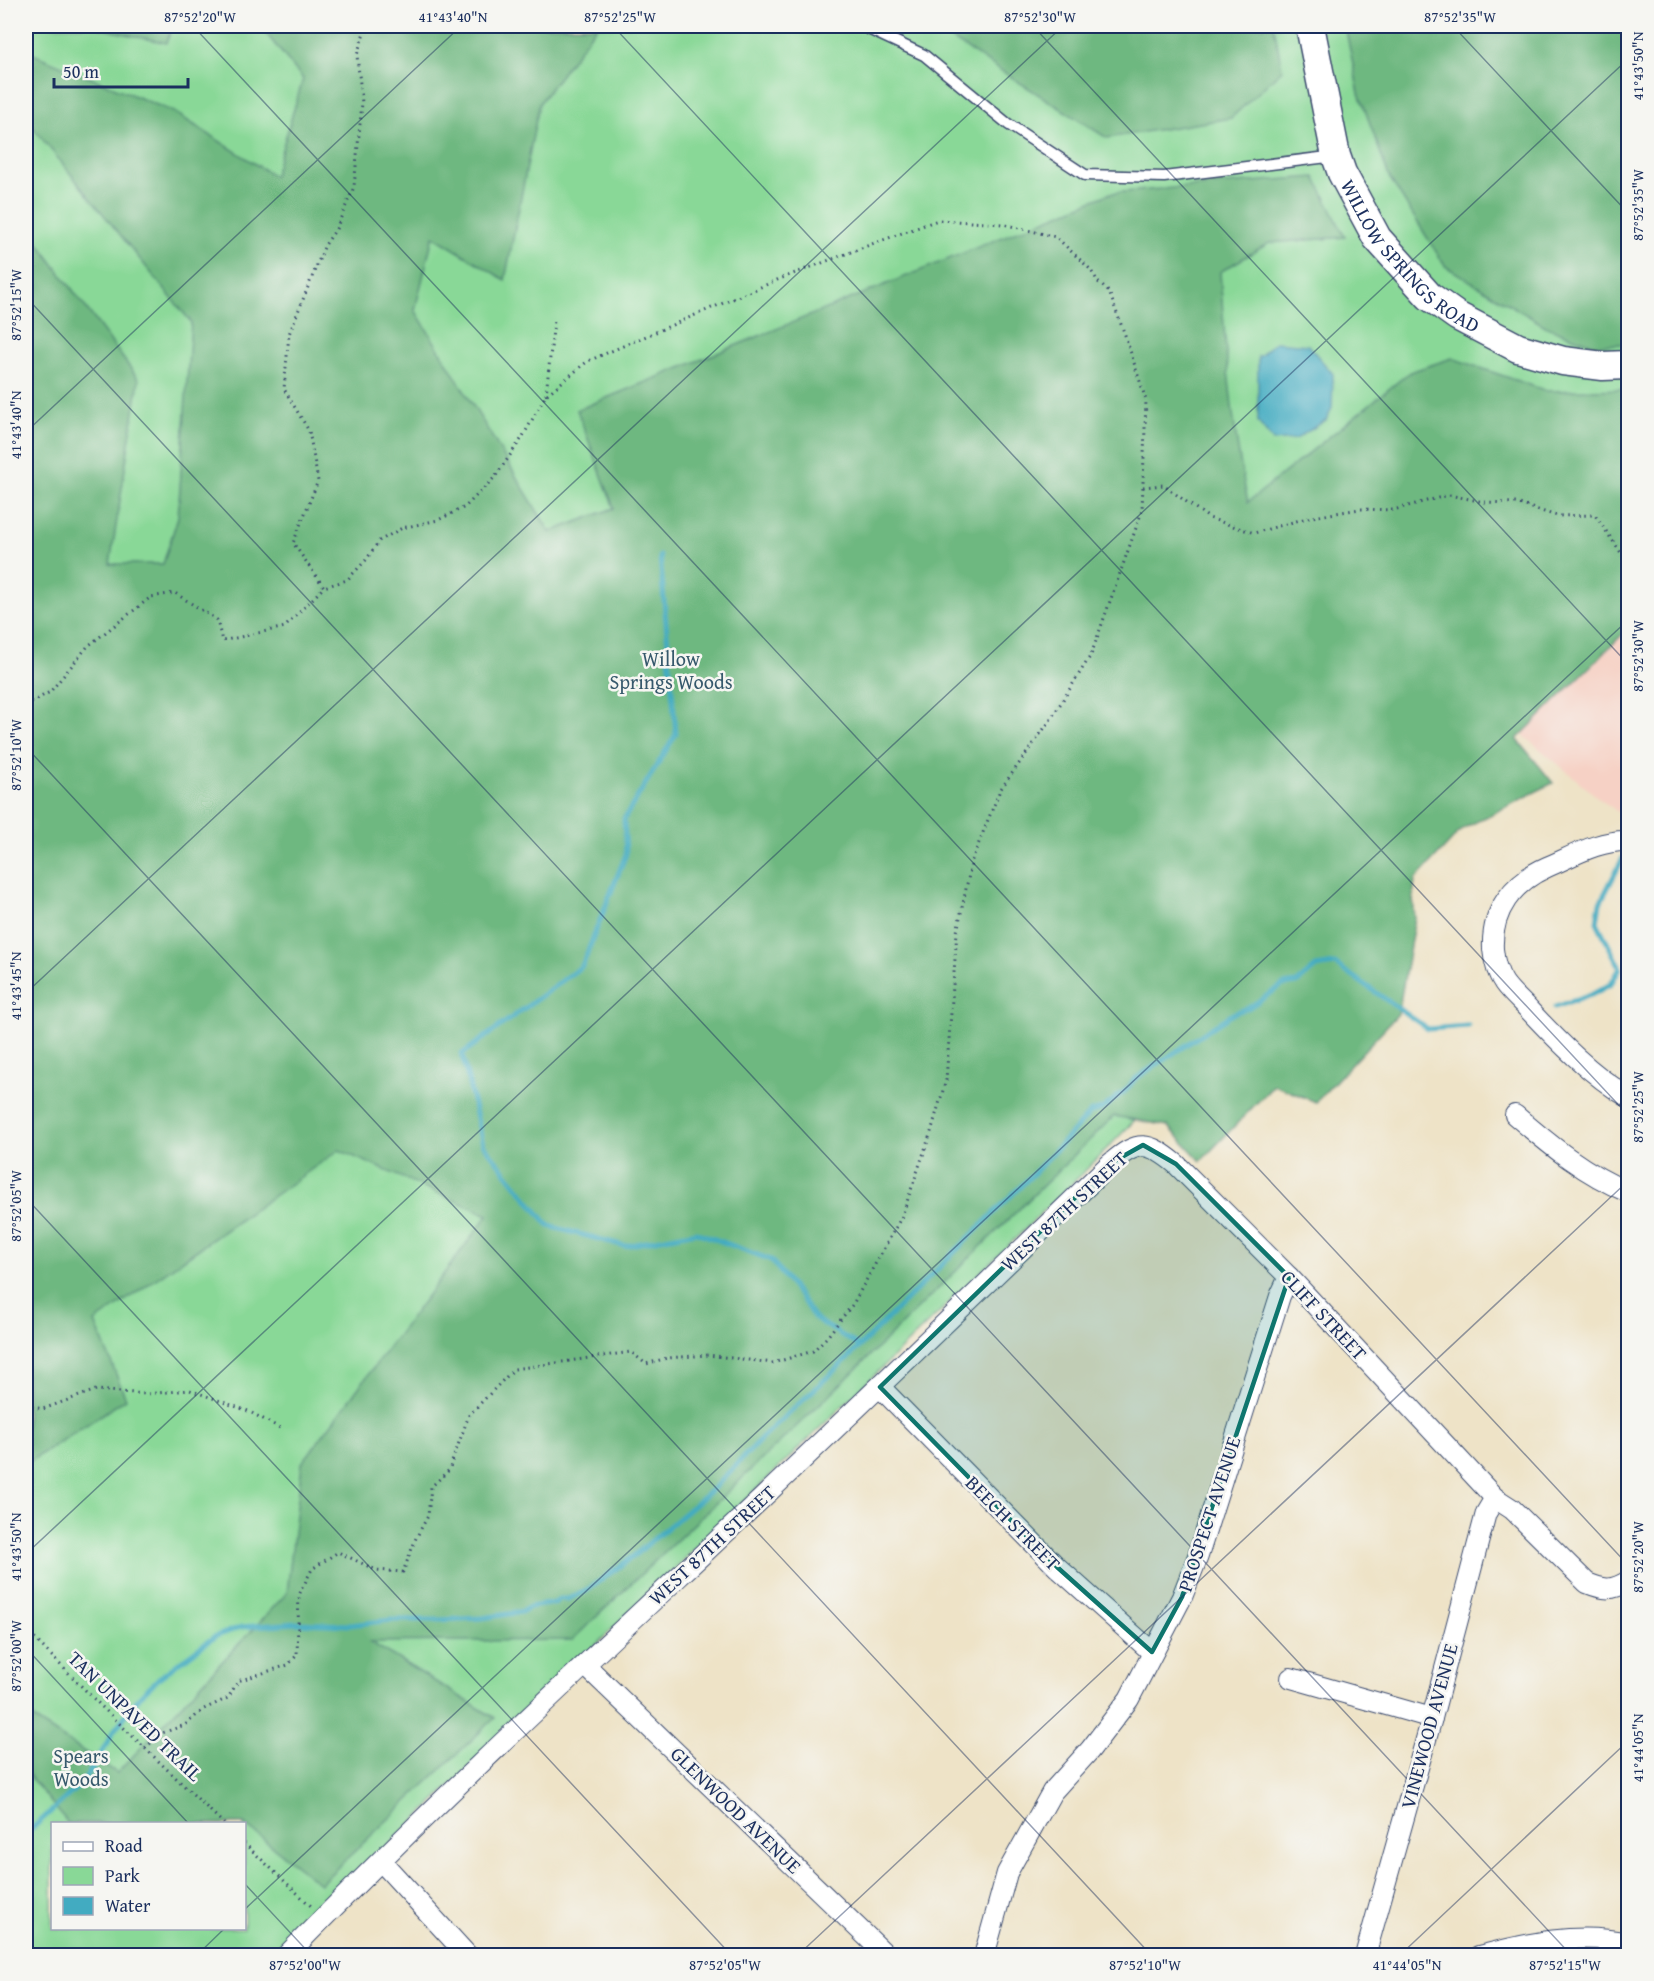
<svg xmlns="http://www.w3.org/2000/svg" width="1654" height="1981" font-family="'Gentium Book Plus',serif">
	<style>
		.built { fill: #f6d1c5 }
		.green { fill: #89d897; stroke: #52847a; stroke-width: 1.5; fill-rule: evenodd }
		.forest { fill: #6eb880; stroke: #44746f; stroke-width: 1.5 }
		.water { fill: #42abc1; stroke: #2e6d90; stroke-width: 1.5 }
		.lines { fill: none; stroke-linecap: round; stroke-linejoin: round }
		.stream { stroke: #42abc1; stroke-width: 5 }
		.lane-casing { stroke: #3b4a6e; stroke-width: 13 }
		.street-casing { stroke: #3b4a6e; stroke-width: 22 }
		.secondary-casing { stroke: #3b4a6e; stroke-width: 31 }
		.path { stroke: #3b4a6e; stroke-width: 3; stroke-dasharray: 1.5 4.5; stroke-linecap: butt }
		.lane { stroke: #fff; stroke-width: 10 }
		.street { stroke: #fff; stroke-width: 20 }
		.secondary { stroke: #fff; stroke-width: 28 }
		.marked { fill: #0f766e; fill-opacity: 0.2; stroke: #0f766e; stroke-width: 4.5; stroke-linejoin: round }
		.ticks { fill: none; stroke: #1b2f5e; stroke-width: 1.5; stroke-opacity: 0.45 }
		.labels { text-anchor: middle; stroke-width: 5; stroke-linejoin: round; paint-order: stroke }
		.street-label { font-size: 20px; fill: #1b2f5e; stroke: #f6f6f2 }
		.park-label { font-size: 20px; fill: #36596c; stroke: #f6f6f2 }
		.neatline { fill: none; stroke: #1b2f5e; stroke-width: 2 }
		.ticks-label { font-size: 15px; text-anchor: middle; fill: #1b2f5e }
	</style>
	<rect width="100%" height="100%" fill="#f6f6f2"/>
	<filter id="ink" filterUnits="userSpaceOnUse"><feTurbulence type="fractalNoise" baseFrequency=".0167" numOctaves="2"/><feDisplacementMap in="SourceGraphic" scale="12" xChannelSelector="R" yChannelSelector="G"/><feConvolveMatrix kernelMatrix="1 2 1 2 8 2 1 2 1" color-interpolation-filters="sRGB"/></filter>
	<filter id="wash" filterUnits="userSpaceOnUse"><feTurbulence type="fractalNoise" baseFrequency=".008" numOctaves="4" result="noise"/><feDisplacementMap in="SourceGraphic" scale="24" xChannelSelector="R" yChannelSelector="G"/><feGaussianBlur stdDeviation="1.35" result="paint"/><feColorMatrix in="noise" values="0 0 0 0 0 0 0 0 0 0 0 0 0 0 0 0 0 1.4 0 .05"/><feComposite in="paint" operator="in"/></filter>
	<g filter="url(#wash)">
		<rect width="100%" height="100%" fill="#eee3c7"/>
		<path class="built" d="M1628,618V819L1601,800L1517,730Z"/>
		<path class="green" d="M26,26H1628V618L1083,1173L276,1955L26,1956ZM52,1824H244V1928H52Z"/>
		<g class="forest">
			<path d="M90,26H173L166,43Z"/>
			<path d="M260,26H597L539,104L505,280L433,236L415,310L550,532L614,508L577,410L1111,193L1315,177L1345,237L1269,243L1220,272C1225,347 1232,429 1248,502L1410,372L1452,358L1547,391L1628,389V629L1517,739L1553,783L1462,829L1415,880L1413,899L1415,918L1398,1014L1316,1102L1274,1085L1201,1161L1168,1126L1114,1116L842,1383L572,1640L370,1642L495,1718L320,1884L244,1824L68,1823L26,1772V1714L117,1773L287,1593L302,1463L488,1215L339,1150L95,1322L126,1399L26,1464V237L31,233L139,380L110,564H163L178,517L191,322L26,119V51L174,112L274,176L303,79Z"/>
			<path d="M931,26H1274L1282,70L1231,118L1107,138Z"/>
			<path d="M1345,26H1628V344L1594,345L1547,327L1445,266L1389,177L1359,93Z"/>
		</g>
		<path class="water" d="M1275,342L1308,345L1333,374L1332,408L1326,420L1296,439L1273,441L1258,422V356H1260Z"/>
		<g class="lines">
			<g class="stream">
				<path d="M660,556L676,734L624,819L626,854L582,966L462,1054L483,1144L549,1226L625,1246L696,1232L771,1260L802,1299L814,1318L859,1346"/>
				<path d="M1555,1007L1591,995L1611,984L1620,968L1597,922L1600,903L1623,858"/>
				<path d="M26,1834L80,1785L96,1763L113,1732L141,1695L160,1677L214,1637L241,1627L297,1623L350,1625L391,1620H438L482,1618L521,1612L530,1607L555,1603L559,1599H568L586,1591L635,1555L713,1489L765,1435L847,1359L1035,1172L1091,1112L1102,1109L1126,1090L1135,1079L1234,1013L1248,1008L1283,985L1297,983L1316,967L1335,964L1428,1029L1468,1026"/>
			</g>
		</g>
	</g>
	<g filter="url(#ink)">
		<g class="lines">
			<defs>
				<path id="lane" d="M862,26L924,55L1008,124L1085,175L1164,177L1336,156"/>
				<g id="street">
					<path d="M1628,841C1599,840 1573,856 1547,867C1513,882 1491,911 1493,949C1494,960 1497,973 1504,983C1511,993 1521,1001 1529,1010C1558,1041 1591,1075 1628,1097"/>
					<path d="M1515,1115C1551,1146 1585,1174 1628,1192"/>
					<path d="M880,1387L1057,1567L1152,1652"/>
					<path d="M585,1665L887,1956"/>
					<path d="M1291,1678L1432,1718"/>
					<path d="M381,1861L468,1956"/>
					<path d="M286,1956C421,1817 563,1685 704,1553C841,1424 976,1294 1111,1163C1138,1140 1148,1141 1176,1164L1289,1277L1495,1498L1512,1509L1587,1583C1604,1590 1612,1591 1628,1581"/>
					<path d="M984,1956L1007,1873L1052,1792L1090,1750L1129,1699L1182,1597L1198,1556L1280,1296L1289,1277"/>
					<path d="M1365,1956L1432,1718L1486,1513L1495,1498"/>
					<path d="M1479,1956C1529,1943 1577,1932 1628,1943"/>
				</g>
				<g id="secondary">
					<path id="s1" d="M1310,26L1336,156L1342,173L1377,238L1429,296L1457,316L1518,348L1563,361L1603,366L1628,365"/>
				</g>
			</defs>
			<use href="#lane" class="lane-casing"/>
			<use href="#street" class="street-casing"/>
			<use href="#secondary" class="secondary-casing"/>
			<g class="path">
				<path d="M546,395L554,320"/>
				<path d="M1143,487L1163,485L1209,518L1254,533L1307,518L1360,509L1393,510L1449,495L1484,502L1516,503L1557,516L1595,515L1626,560L1628,561"/>
				<path d="M26,705L50,692L88,646L151,597L175,593L217,620L222,641L285,627L324,587L293,543L318,481L309,431L284,389L289,334L325,245L336,229L354,187L362,103L357,55L366,26"/>
				<path d="M26,1406L43,1409L96,1390L146,1394L190,1390L248,1411L282,1429"/>
				<path d="M26,1630L99,1704L224,1824"/>
				<path d="M145,1748L162,1733L185,1725L204,1709L228,1698L238,1681L288,1665L297,1655L299,1595L312,1569L338,1552L376,1570L403,1572L416,1538L428,1516L431,1487L449,1470L469,1415L514,1369L631,1352L646,1364L667,1358L708,1355L773,1363L813,1351L827,1337L853,1304L902,1216L931,1132L946,1080L957,932L972,860L1000,790L1049,722L1091,655L1142,511L1146,400L1125,335L1109,292L1099,283L1090,269L1056,237L1003,224L938,220L872,244L777,280L588,361L546,395L522,438L495,477L465,507L438,520L402,528L379,541L366,560L347,580L324,587"/>
				<path d="M244,1843L311,1906"/>
			</g>
			<use href="#lane" class="lane"/>
			<use href="#street" class="street"/>
			<use href="#secondary" class="secondary"/>
		</g>
	</g>
	<path class="marked" d="M1143,1145L1176,1164L1289,1277L1182,1597L1152,1652L1057,1567L880,1387L1111,1163Z"/>
	<path class="ticks" d="M193,26L1628,1565M613,26L1628,1115M1033,26L1628,664M1453,26L1628,213M26,297L1572,1956M26,432L461,26M26,747L1152,1956M26,993L1063,26M26,1198L732,1956M26,1554L1628,59M26,1648L189,1824M244,1883L312,1956M244,1910L1628,620M196,1956L225,1928M797,1956L1628,1181M1399,1956L1628,1741"/>
	<g class="labels">
		<g class="street-label">
			<text dy="7" stroke="none"><textPath href="#s1" startOffset="260">WILLOW SPRINGS ROAD</textPath></text>
			<text transform="translate(1064 1211) rotate(-43)" y="7">WEST 87TH STREET</text>
			<text transform="translate(1324 1315) rotate(47)" y="7">CLIFF STREET</text>
			<text transform="translate(1209 1514) rotate(-72)" y="7">PROSPECT AVENUE</text>
			<text transform="translate(1013 1523) rotate(45)" y="7">BEECH STREET</text>
			<text transform="translate(712 1545) rotate(-43)" y="7">WEST 87TH STREET</text>
			<text transform="translate(135 1716) rotate(44)" y="7">TAN UNPAVED TRAIL</text>
			<text transform="translate(1429 1726) rotate(-75)" y="7">VINEWOOD AVENUE</text>
			<text transform="translate(736 1810) rotate(44)" y="7">GLENWOOD AVENUE</text>
		</g>
		<g class="park-label">
			<text x="671" y="666">Willow<tspan x="671" dy="23">Springs Woods</tspan></text>
			<text x="81" y="1763">Spears<tspan x="81" dy="23">Woods</tspan></text>
		</g>
	</g>
	<rect width="1654" height="1981" fill="none" stroke="#f6f6f2" stroke-width="66"/>
	<rect x="51" y="1822" width="195" height="108" fill="#f6f6f2" stroke="#9ea6b7" stroke-width="1.5"/>
	<rect x="63" y="1842" width="30" height="9" fill="#ffffff" stroke="#9ea6b7" stroke-width="1.5"/>
	<text x="105" y="1852" font-size="18" fill="#1b2f5e">Road</text>
	<rect x="63" y="1867" width="30" height="18" fill="#89d897" stroke="#9ea6b7" stroke-width="1.5"/>
	<text x="105" y="1882" font-size="18" fill="#1b2f5e">Park</text>
	<rect x="63" y="1897" width="30" height="18" fill="#42abc1" stroke="#9ea6b7" stroke-width="1.5"/>
	<text x="105" y="1912" font-size="18" fill="#1b2f5e">Water</text>
	<path d="M54 78v9h134v-9" fill="none" stroke="#1b2f5e" stroke-width="3"/>
	<text x="63" y="78" font-size="18" fill="#1b2f5e" stroke="#f6f6f2" stroke-width="4.5" paint-order="stroke">50 m</text>
	<rect x="33" y="33" width="1588" height="1915" class="neatline"/>
	<g class="ticks-label">
		<text x="200" y="22">87°52'20"W</text>
		<text x="453" y="22">41°43'40"N</text>
		<text x="620" y="22">87°52'25"W</text>
		<text x="1040" y="22">87°52'30"W</text>
		<text x="1460" y="22">87°52'35"W</text>
		<text transform="translate(1638 66) rotate(-90)" y="5">41°43'50"N</text>
		<text transform="translate(1638 205) rotate(-90)" y="5">87°52'35"W</text>
		<text transform="translate(16 305) rotate(-90)" y="5">87°52'15"W</text>
		<text transform="translate(16 425) rotate(-90)" y="5">41°43'40"N</text>
		<text transform="translate(1638 656) rotate(-90)" y="5">87°52'30"W</text>
		<text transform="translate(16 755) rotate(-90)" y="5">87°52'10"W</text>
		<text transform="translate(16 986) rotate(-90)" y="5">41°43'45"N</text>
		<text transform="translate(1638 1107) rotate(-90)" y="5">87°52'25"W</text>
		<text transform="translate(16 1206) rotate(-90)" y="5">87°52'05"W</text>
		<text transform="translate(16 1547) rotate(-90)" y="5">41°43'50"N</text>
		<text transform="translate(1638 1557) rotate(-90)" y="5">87°52'20"W</text>
		<text transform="translate(16 1656) rotate(-90)" y="5">87°52'00"W</text>
		<text transform="translate(1638 1748) rotate(-90)" y="5">41°44'05"N</text>
		<text x="305" y="1970">87°52'00"W</text>
		<text x="725" y="1970">87°52'05"W</text>
		<text x="1145" y="1970">87°52'10"W</text>
		<text x="1407" y="1970">41°44'05"N</text>
		<text x="1565" y="1970">87°52'15"W</text>
	</g>
</svg>
